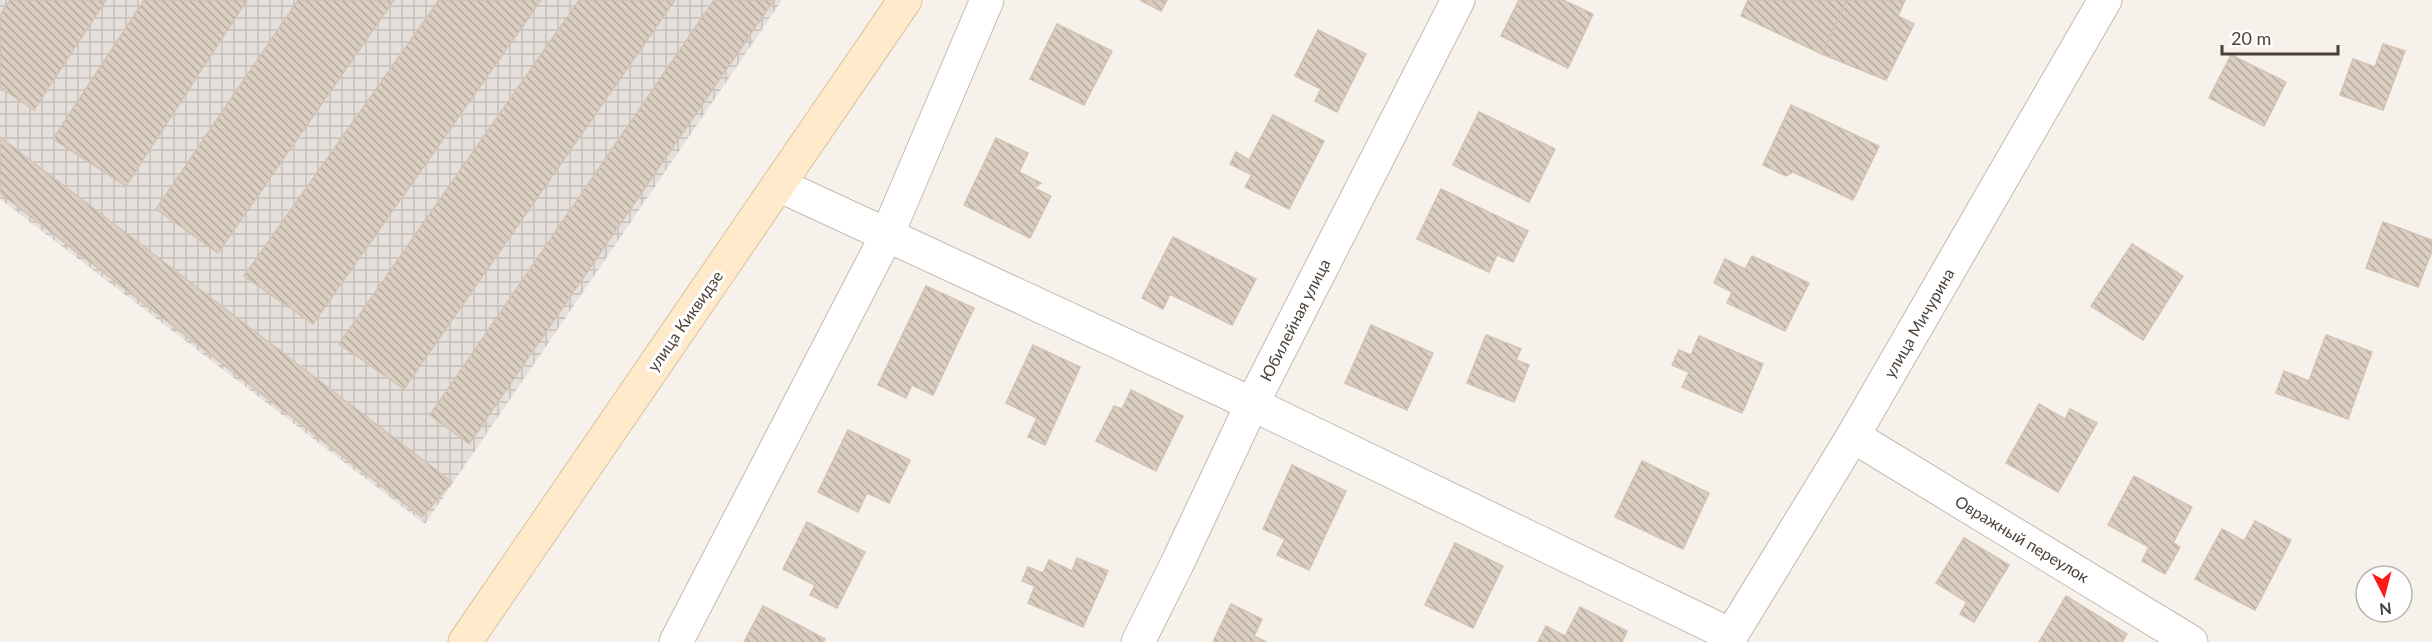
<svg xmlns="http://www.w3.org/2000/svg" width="2432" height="642" font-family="Lato,sans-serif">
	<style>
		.industrial { fill: url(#industrial-grid) }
		.building { fill: url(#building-back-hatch); stroke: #d4c2b2; stroke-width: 1.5 }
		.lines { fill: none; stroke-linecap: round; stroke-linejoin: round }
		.street-casing { stroke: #c5baaf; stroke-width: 35 }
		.secondary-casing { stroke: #dbc19a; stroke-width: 35 }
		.street { stroke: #fff; stroke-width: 33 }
		.secondary { stroke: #ffebcc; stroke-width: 33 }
		.labels { text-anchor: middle; stroke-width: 6; stroke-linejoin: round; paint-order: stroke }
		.street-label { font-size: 16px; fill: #4b4138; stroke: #fff }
	</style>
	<defs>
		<pattern id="industrial-grid" width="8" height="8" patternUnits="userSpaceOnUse" patternTransform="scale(1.5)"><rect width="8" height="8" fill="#e6e0dc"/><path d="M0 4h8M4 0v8" fill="none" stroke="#c7c1be"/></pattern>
		<pattern id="building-back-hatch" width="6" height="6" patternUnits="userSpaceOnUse" patternTransform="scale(1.5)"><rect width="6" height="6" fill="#dbcec2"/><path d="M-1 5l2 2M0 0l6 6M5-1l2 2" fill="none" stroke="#b4a99f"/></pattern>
	</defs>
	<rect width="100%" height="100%" fill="#f6f1eb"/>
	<path class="industrial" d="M0,0H782L425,524L0,199Z"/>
	<g class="building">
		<path d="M10,0H106L34,110L0,87V15Z"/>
		<path d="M144,0H247L126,186L53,139Z"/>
		<path d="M298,0H394L218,253L156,209Z"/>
		<path d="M439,0H541L313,324L244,276Z"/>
		<path d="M579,0H675L404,389L339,344Z"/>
		<path d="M714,0H774L469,444L430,415Z"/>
		<path d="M1140,0H1167L1161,11Z"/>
		<path d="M1519,0H1563L1593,14L1568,68L1501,36Z"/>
		<path d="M1748,0H1847L1822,54L1741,16Z"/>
		<path d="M1847,0H1905L1898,16L1914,24L1886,80L1822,54Z"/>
		<path d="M1057,24L1112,51L1084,105L1030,79Z"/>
		<path d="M1318,30L1366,54L1337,112L1315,101L1321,89L1295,76Z"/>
		<path d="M2383,44L2405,51L2383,110L2340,95L2353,59L2375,67Z"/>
		<path d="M2231,55L2286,82L2264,126L2209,98Z"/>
		<path d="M1791,105L1879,146L1853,200L1793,172L1786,176L1763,165Z"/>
		<path d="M1479,112L1555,149L1529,202L1453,165Z"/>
		<path d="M1273,115L1324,141L1289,209L1245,187L1252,175L1230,164L1236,152L1249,160Z"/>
		<path d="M0,137L452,482L422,517L0,193Z"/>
		<path d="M996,138L1028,153L1019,172L1041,183L1034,188L1051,196L1030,238L964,205Z"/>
		<path d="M1441,189L1528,231L1513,262L1497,255L1489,272L1417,239Z"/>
		<path d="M2383,222L2432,240V251L2418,287L2366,268Z"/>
		<path d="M1173,237L1256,279L1232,325L1170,294L1163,309L1142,298Z"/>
		<path d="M2132,244L2183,276L2143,340L2091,306Z"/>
		<path d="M1752,256L1809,283L1785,331L1727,303L1732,292L1714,283L1725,259L1745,269Z"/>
		<path d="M926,286L974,308L933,395L912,385L906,398L878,385Z"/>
		<path d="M1371,325L1433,353L1407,410L1345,383Z"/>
		<path d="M1486,335L1521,349L1516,360L1529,365L1514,402L1467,383Z"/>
		<path d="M2326,335L2372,352L2348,419L2276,393L2284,371L2309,381Z"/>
		<path d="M1699,336L1763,364L1742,413L1682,387L1689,372L1672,365L1679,350L1691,355Z"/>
		<path d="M1033,345L1080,367L1045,445L1028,437L1037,418L1006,403Z"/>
		<path d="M1131,390L1183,416L1156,471L1096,441L1114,406L1122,409Z"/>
		<path d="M2039,404L2065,419L2070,409L2097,423L2058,492L2006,463Z"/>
		<path d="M848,430L910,460L889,503L867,493L858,512L818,492Z"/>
		<path d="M1642,461L1709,493L1683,549L1615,517Z"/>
		<path d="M1292,465L1346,491L1309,570L1277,555L1285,539L1263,529Z"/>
		<path d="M2134,476L2192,507L2173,543L2180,547L2165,574L2142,561L2149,547L2108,525Z"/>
		<path d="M2255,521L2291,540L2255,610L2195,579L2222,529L2244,541Z"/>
		<path d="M807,522L865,552L837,608L810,595L815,585L783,569Z"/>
		<path d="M1964,538L2009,565L1974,622L1960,614L1967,602L1936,583Z"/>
		<path d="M1455,543L1503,566L1473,628L1425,605Z"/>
		<path d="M1077,558L1108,571L1083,627L1028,603L1035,586L1022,581L1028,567L1043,573L1049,560L1072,571Z"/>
		<path d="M2066,596L2127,634L2122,642H2039Z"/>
		<path d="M1231,604L1262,619L1254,636L1266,642H1213Z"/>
		<path d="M763,606L825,639L823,642H744Z"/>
		<path d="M1580,607L1627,631L1622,642H1538L1546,626L1565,636Z"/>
	</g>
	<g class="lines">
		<defs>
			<g id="street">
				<path d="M779,185L1252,404L1731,635"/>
				<path d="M1853,436L2191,642"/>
				<path d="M676,642L887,235L987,0"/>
				<path d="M1138,642L1177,564L1252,404L1458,0"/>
				<path d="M1727,642L1853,436L2105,0"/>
			</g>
			<path id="secondary" d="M465,642L905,0"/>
		</defs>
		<use href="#street" class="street-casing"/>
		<use href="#secondary" class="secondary-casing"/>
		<use href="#street" class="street"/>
		<use href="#secondary" class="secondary"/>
	</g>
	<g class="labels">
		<g class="street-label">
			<text transform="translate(1295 320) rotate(-63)" y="6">Юбилейная улица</text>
			<text transform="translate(685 321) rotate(-55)" y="6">улица Киквидзе</text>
			<text transform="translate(1919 323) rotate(-60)" y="6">улица Мичурина</text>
			<text transform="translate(2022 539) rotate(31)" y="6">Овражный переулок</text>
		</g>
	</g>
	<g transform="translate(2384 594) rotate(174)"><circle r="28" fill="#ffffff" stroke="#b7b3af" stroke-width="1.5"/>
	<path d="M0-4.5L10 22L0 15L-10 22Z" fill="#ff1a19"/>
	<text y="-9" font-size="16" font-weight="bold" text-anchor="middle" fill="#4b4138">N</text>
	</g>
	<path d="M2222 45v9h116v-9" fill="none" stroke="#4b4138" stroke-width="3"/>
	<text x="2231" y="45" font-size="18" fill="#4b4138" stroke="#ffffff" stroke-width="4.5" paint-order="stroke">20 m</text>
</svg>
